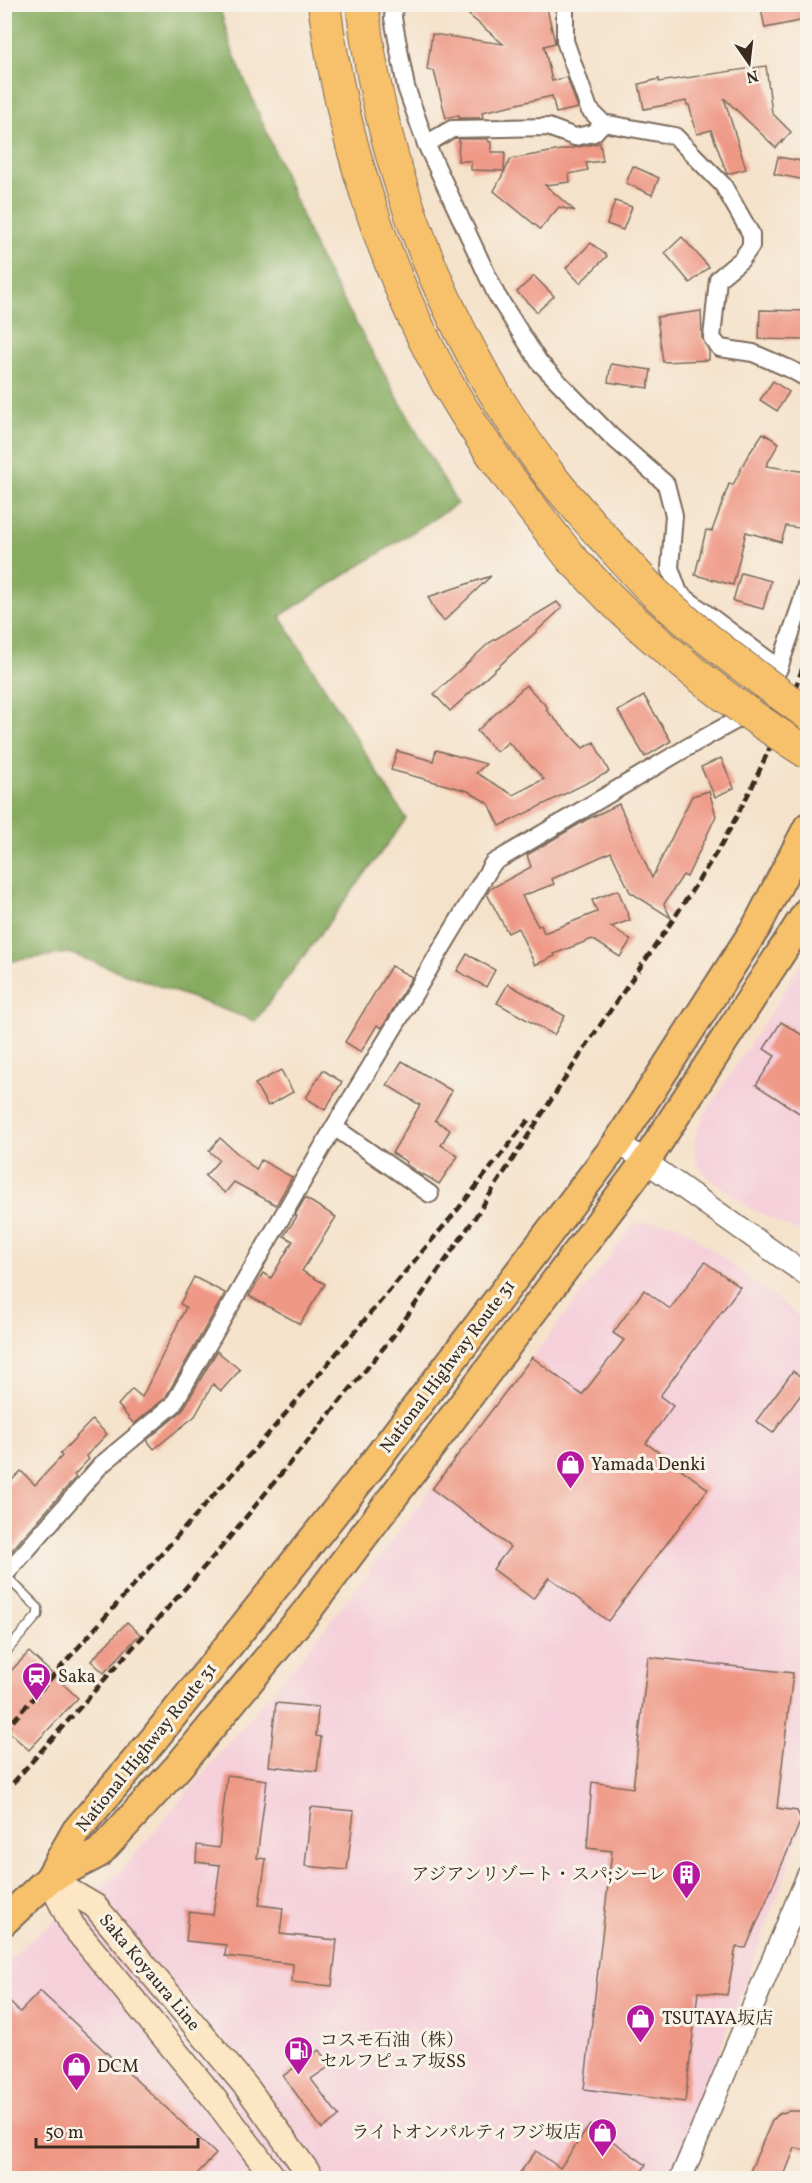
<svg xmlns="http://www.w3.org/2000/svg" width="812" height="2183" font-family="Vollkorn,'Noto Serif JP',serif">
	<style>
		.built { fill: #f5cfda }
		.forest { fill: #86ac61; stroke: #606b40; stroke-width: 1.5 }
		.building { fill: #ef9886 }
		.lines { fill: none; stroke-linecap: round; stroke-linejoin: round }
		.service-casing { stroke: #7c6a5b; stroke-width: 11 }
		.minor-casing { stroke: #7c6a5b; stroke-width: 20 }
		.tertiary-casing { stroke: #7c6a5b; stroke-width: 24 }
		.secondary-casing { stroke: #7c6a5b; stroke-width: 27 }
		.trunk-casing { stroke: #7c6a5b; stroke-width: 32 }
		.motorway-casing { stroke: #7c6a5b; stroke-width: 34 }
		.service { stroke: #fff; stroke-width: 8 }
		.minor { stroke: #fff; stroke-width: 16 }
		.tertiary { stroke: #fff; stroke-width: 21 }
		.secondary { stroke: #fce6c4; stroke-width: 24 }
		.trunk { stroke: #f7c06b; stroke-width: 28 }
		.motorway { stroke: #f7c06b; stroke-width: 32 }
		.rail { stroke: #3b2a1e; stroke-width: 4.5; stroke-dasharray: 9 4.5; stroke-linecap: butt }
		.motorway-bridge-casing { stroke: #7c6a5b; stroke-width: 34; stroke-linecap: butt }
		.motorway-bridge { stroke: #f7c06b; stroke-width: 32 }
		.labels { text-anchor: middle; stroke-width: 6; stroke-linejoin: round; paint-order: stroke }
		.street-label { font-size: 18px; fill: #3b2a1e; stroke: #f7f3e8 }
		.poi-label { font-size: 18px; fill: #3b2a1e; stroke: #f7f3e8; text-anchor: start }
	</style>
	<rect width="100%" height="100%" fill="#f7f3e8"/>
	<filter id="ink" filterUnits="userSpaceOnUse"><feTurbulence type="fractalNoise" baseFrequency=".0167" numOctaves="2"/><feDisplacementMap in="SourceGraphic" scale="12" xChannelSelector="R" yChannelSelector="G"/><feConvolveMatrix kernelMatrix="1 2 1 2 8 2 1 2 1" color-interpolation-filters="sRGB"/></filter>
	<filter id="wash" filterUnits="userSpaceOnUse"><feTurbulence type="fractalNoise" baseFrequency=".008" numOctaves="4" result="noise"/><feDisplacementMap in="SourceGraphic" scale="24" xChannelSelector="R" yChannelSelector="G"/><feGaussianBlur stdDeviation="1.35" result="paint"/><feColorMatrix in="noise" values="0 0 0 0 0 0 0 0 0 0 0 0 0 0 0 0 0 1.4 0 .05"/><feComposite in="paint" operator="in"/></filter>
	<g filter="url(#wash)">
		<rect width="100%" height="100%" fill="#f5e2cb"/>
		<g class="built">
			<path d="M807,955V1229L796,1231L752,1209L705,1175L697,1163L694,1143L698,1128L706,1113Z"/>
			<path d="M635,1223H677L788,1307L807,1325V1816L672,2178H5V1964L25,1944L120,1872L319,1636Z"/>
		</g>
		<path class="forest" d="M4,5H219L232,50L319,257L457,504L280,616L406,819L255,1021L69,953L5,962Z"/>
		<g id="blocks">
			<g class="building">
				<path d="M456,4H546L555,43L544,46L552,81L567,77L578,108L556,113L552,96L482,112L483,118H459V115L446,118L434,71L427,70L432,34L503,44Z"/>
				<path d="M760,4H801L805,20L765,28Z"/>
				<path d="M766,66L772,113L791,132L776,148L724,98L746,169L727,174L711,130L697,134L689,105H687L686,101L644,109L639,84L659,79V82Z"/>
				<path d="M459,139H488L489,142H491V152H505L504,171L471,170V161H458Z"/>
				<path d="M600,143L603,161L586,163L588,170L569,174L570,182L545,185L575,211L559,207L540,229L494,191L511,159Z"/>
				<path d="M778,157L807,162L806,180L774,174Z"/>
				<path d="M633,166L659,178L652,195L626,183Z"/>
				<path d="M615,201L632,207L623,230L607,224Z"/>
				<path d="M682,237L709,267L690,283L665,253Z"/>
				<path d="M591,243L607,256L580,283L566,268Z"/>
				<path d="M534,276L554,296L537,312L517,292Z"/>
				<path d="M760,310L807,311V340L759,339Z"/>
				<path d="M701,311L702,338L709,351V360L663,362L657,317Z"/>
				<path d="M611,364L651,370L648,388L608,382Z"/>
				<path d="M773,381L789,392L777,411L760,400Z"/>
				<path d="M763,433L779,443L766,466L807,472L806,529L786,526L781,542L746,532L733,585L695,575L706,530L712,531L729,484L733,485L747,457Z"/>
				<path d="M741,573L771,581L763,609L733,601Z"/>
				<path d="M491,576L444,621L436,612L428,597Z"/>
				<path d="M557,602L562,608L450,711L434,694L489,643Z"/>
				<path d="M526,685L548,708L546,710L583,748L594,742L609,772L500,826L489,804L468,791L391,770L397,751L433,761L436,750L486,764L476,773L513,795L544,779L508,742L497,752L477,731Z"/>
				<path d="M644,696L671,741L645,757L618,711Z"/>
				<path d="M721,758L734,788L715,797L701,767Z"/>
				<path d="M709,791L716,816L687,877L683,875L664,904L671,918L630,892L611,852L552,879L554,884L522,896L538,926L541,925L544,933L597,912L592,900L618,890L630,920L611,927L631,940L620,957L592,939L554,954L555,956L535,965L518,928L508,933L487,894L490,889L531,867L527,855L586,820L619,804L652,878L692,796Z"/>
				<path d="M467,954L495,970L486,987L457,971Z"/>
				<path d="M391,966L412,977L382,1028L377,1025L361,1052L345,1042Z"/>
				<path d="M508,984L565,1016L554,1035L497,1003Z"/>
				<path d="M781,1022L807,1038V1118L756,1085L775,1056L764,1049Z"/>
				<path d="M402,1061L452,1091L435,1120L450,1130L441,1145L458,1156L439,1184L423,1174L422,1176L420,1174L406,1164L407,1162L392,1153L420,1105L387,1085Z"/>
				<path d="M281,1070L293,1092L268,1106L255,1084Z"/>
				<path d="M323,1070L342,1082L325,1110L306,1098Z"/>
				<path d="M220,1138L256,1170L261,1160L292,1177L276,1205L234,1182L225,1193L205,1176L219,1160L209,1151Z"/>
				<path d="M305,1198L336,1217L302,1271L325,1284L300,1324L249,1296L263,1273L271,1278L293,1241L284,1236L297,1216L295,1215Z"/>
				<path d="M705,1262L740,1287L660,1396L673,1406L646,1443L708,1489L608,1621L549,1577L533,1599L493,1569L510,1547L432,1489L532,1357L582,1395L624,1340L613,1333L644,1290L670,1309Z"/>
				<path d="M194,1277L225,1293L165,1398L134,1424L118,1405L132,1389L142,1397L186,1307L180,1304Z"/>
				<path d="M217,1351L240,1370L221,1391L213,1384L195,1416L154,1449L147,1440L182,1411Z"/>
				<path d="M793,1371L807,1382V1386L773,1433L756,1421Z"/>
				<path d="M92,1420L107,1434L86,1456L89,1459L74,1475L76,1477L4,1559V1488L21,1471L35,1485L62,1456L60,1454Z"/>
				<path d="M127,1622L140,1634L104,1673L91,1661Z"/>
				<path d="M29,1652L78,1698L29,1750L4,1728V1678Z"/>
				<path d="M648,1657L793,1673L777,1808L797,1811L801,1820L746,1948L736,1947L727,1995L698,1992L685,2102L584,2089L612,1851L587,1848L592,1782L633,1788Z"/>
				<path d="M276,1703L318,1707L316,1736L321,1737L317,1771L269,1766Z"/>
				<path d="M227,1775L267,1780L257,1858L266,1859L259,1905L283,1908L280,1934L337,1940L332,1986L292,1982L293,1964L225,1956L226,1945L186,1941L189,1912L213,1915L220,1865L196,1862L197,1845L219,1848Z"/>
				<path d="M311,1807L354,1811L347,1870L305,1866Z"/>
				<path d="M40,1991L216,2154L193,2178H4V1997L20,2012Z"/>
				<path d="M319,2050L330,2066L311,2079L339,2116L322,2129L283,2076Z"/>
				<path d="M788,2111H807V2150L795,2148L783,2178H747L772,2121L779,2114Z"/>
				<path d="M590,2125L646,2165L637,2178H516L536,2151L560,2168Z"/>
			</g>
		</g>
	</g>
	<g filter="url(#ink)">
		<use href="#blocks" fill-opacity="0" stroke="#7c6a5b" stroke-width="1.5"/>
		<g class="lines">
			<defs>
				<path id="service" d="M4,1654L38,1615V1608L5,1575"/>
				<g id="minor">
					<path d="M394,4L393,18L406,87L426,144L496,294L539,362L611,436L666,484L674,515L670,568L679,593L779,668"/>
					<path d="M565,4V41L589,109L603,123L675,136L723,185L751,234V246L741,260L718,279L712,338L720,348L753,353L790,369L808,379"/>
					<path d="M426,144L452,129L548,127L575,137L594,133L603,123"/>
					<path d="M334,1127L430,1194"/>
					<path d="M4,1576L101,1465L173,1405L334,1127L493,863L693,744L762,706L779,668L802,601L808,576"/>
				</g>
				<g id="tertiary">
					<path d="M618,1142L808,1276"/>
					<path d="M681,2178L808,1875"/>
				</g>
				<g id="secondary">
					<path d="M49,1879L95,1906L248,2089L312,2178"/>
					<path d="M49,1879L72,1925L213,2097L274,2178"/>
				</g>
				<g id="trunk">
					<path d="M49,1879L76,1831L154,1739L369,1469L618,1142L757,926L808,827"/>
					<path d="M4,1921L49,1879L99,1853L178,1767L307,1611L646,1161L808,911"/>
				</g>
				<g id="motorway">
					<path d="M324,4C343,149 395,308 476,430C505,475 538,516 571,558"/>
					<path d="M362,4C382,172 445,334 546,470C562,492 581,512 599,533"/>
				</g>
			</defs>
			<use href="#service" class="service-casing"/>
			<use href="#minor" class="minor-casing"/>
			<use href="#tertiary" class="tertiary-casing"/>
			<use href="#secondary" class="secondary-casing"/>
			<use href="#trunk" class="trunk-casing"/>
			<use href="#motorway" class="motorway-casing"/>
			<use href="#service" class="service"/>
			<use href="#minor" class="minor"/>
			<use href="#tertiary" class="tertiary"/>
			<use href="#secondary" class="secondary"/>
			<use href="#trunk" class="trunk"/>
			<use href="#motorway" class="motorway"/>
			<g class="rail">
				<path d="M4,1731L276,1425L459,1208L530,1118"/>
				<path d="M4,1793L220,1549L394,1335L474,1219L592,1037L673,920L722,844L752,787L789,705L808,653"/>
			</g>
			<defs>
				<g id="motorway-bridge">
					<path d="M599,533C618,553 636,575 656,594C703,638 755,676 808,714"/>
					<path d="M571,558C591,578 609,598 630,617C684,667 745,714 808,753"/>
				</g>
			</defs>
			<use href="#motorway-bridge" class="motorway-bridge-casing"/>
			<use href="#motorway-bridge" class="motorway-bridge"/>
		</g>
	</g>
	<defs>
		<symbol id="shop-pin" viewBox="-11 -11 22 30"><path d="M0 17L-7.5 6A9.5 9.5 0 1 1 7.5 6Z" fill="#b5179e" stroke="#f7f3e8"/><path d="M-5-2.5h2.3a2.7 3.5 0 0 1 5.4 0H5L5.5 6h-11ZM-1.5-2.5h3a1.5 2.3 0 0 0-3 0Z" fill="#fff"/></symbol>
		<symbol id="station-pin" viewBox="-11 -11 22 30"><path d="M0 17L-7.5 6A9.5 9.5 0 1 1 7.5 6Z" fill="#b5179e" stroke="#f7f3e8"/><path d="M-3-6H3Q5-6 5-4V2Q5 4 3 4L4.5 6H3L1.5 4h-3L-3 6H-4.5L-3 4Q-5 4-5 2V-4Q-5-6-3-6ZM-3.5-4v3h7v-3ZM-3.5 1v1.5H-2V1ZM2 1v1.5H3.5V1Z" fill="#fff"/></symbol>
		<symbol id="building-pin" viewBox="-11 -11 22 30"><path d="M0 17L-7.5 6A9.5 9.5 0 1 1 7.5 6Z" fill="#b5179e" stroke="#f7f3e8"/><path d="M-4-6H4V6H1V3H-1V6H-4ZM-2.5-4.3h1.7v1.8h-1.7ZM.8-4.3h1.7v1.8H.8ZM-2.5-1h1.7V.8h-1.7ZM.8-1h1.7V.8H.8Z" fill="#fff"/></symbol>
		<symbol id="fuel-pin" viewBox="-11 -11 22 30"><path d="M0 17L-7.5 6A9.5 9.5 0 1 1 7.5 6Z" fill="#b5179e" stroke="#f7f3e8"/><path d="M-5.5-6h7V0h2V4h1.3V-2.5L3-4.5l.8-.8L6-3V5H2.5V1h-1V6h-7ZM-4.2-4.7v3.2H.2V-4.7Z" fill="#fff"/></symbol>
	</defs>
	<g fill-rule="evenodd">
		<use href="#shop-pin" x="554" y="1448" width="33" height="45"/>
		<use href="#station-pin" x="20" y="1660" width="33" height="45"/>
		<use href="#building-pin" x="670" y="1858" width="33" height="45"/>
		<use href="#shop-pin" x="624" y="2002" width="33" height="45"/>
		<use href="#fuel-pin" x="282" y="2034" width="33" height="45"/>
		<use href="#shop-pin" x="60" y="2050" width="33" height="45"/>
		<use href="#shop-pin" x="586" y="2116" width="33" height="45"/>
	</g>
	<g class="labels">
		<g class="street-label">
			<text transform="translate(447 1366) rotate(-53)" y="6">National Highway Route 31</text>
			<text transform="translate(146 1747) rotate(-51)" y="6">National Highway Route 31</text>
			<text transform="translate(150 1972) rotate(50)" y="6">Saka Koyaura Line</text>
		</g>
		<g class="poi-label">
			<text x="591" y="1470">Yamada Denki</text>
			<text x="58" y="1682">Saka</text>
			<text x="666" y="1880" text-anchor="end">アジアンリゾート・スパ;シーレ</text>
			<text x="662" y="2024">TSUTAYA坂店</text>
			<text x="320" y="2046">コスモ石油（株）<tspan x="320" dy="21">セルフピュア坂SS</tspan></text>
			<text x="97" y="2072">DCM</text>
			<text x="581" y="2138" text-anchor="end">ライトオンパルティフジ坂店</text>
		</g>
	</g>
	<rect width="812" height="2183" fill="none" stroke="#f7f3e8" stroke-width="24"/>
	<g transform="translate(749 63) rotate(166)" stroke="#f7f3e8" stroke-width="4.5" paint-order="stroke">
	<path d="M0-4.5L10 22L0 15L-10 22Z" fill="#3b2a1e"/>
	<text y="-9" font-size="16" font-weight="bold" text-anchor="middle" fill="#3b2a1e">N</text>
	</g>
	<path d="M36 2138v9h162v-9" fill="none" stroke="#3b2a1e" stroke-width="3"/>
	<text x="45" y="2138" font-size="18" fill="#3b2a1e" stroke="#f7f3e8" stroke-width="4.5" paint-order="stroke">50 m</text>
</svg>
